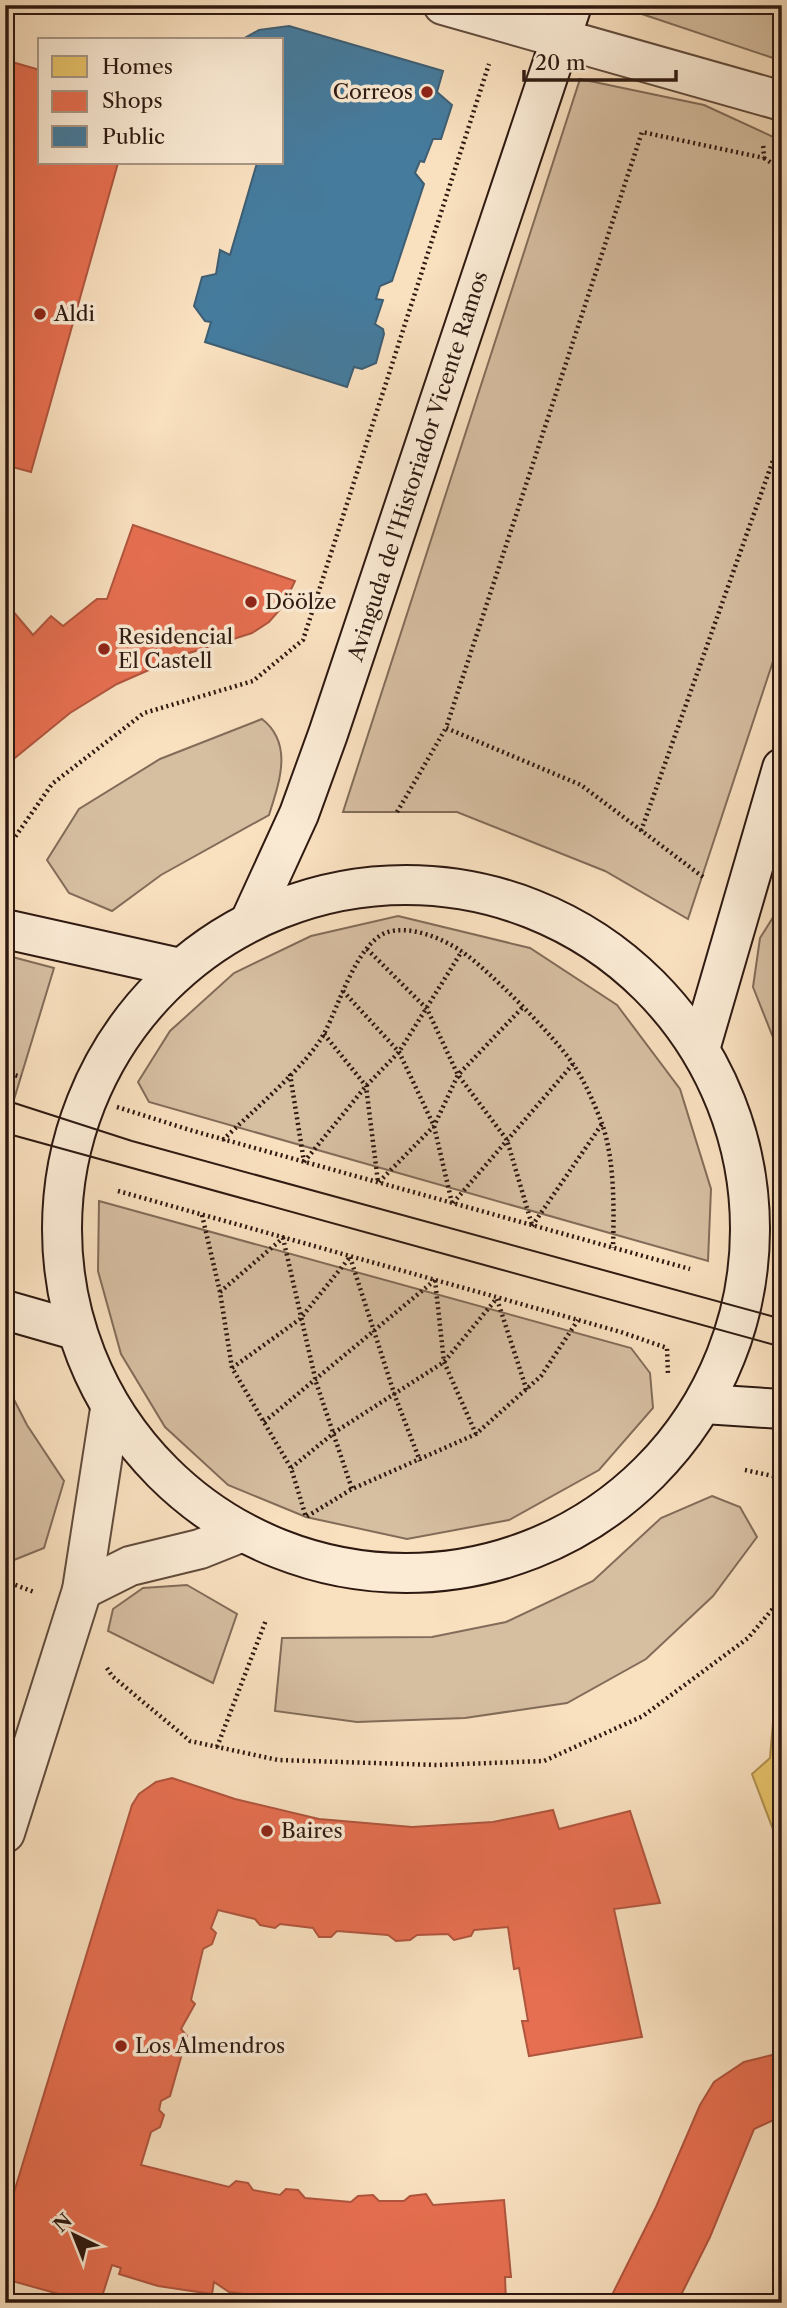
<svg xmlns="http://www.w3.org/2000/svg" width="787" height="2308" font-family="'Libre Caslon Text',serif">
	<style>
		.green { fill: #d6bea1; stroke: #826c59; stroke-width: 2 }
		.homes { fill: #e9c46a; stroke: #b1914f; stroke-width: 2 }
		.shops { fill: #e76f51; stroke: #b0553e; stroke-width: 2 }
		.public { fill: #457b9d; stroke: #3e5e73; stroke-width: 2 }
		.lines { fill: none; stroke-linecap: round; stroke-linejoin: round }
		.street-casing { stroke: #614b3c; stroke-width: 42 }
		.secondary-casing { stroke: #2e1911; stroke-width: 42 }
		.path { stroke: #2e1911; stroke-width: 4.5; stroke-dasharray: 2 3.5; stroke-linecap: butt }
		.street { stroke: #fbebd5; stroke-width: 38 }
		.secondary { stroke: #fbebd5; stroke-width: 38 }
		.tram { stroke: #2e1911; stroke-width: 2 }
		.poi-dot { fill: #8f2418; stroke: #fbebd5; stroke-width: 2.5 }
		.labels { text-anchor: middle; stroke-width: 7; stroke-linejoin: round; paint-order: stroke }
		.poi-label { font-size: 21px; fill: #2e1911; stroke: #fbebd5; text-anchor: start }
		.street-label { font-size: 21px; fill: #2e1911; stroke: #fbebd5 }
	</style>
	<rect width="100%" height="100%" fill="#f9e0bf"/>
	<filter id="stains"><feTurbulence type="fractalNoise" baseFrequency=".00286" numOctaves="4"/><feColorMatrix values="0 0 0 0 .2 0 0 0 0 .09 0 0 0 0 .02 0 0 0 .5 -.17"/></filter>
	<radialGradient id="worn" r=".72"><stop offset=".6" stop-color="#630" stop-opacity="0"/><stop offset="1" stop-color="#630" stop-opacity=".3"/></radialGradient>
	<g class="green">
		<path d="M615,5H782V61Z"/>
		<path d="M580,79L704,105L782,141V634L688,919L605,871L457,812H343Z"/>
		<path d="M262,719C294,744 279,783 269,815L161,875L112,911L69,893L47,860L79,809L160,759Z"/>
		<path d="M782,903V1060L753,987L760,938Z"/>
		<path d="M398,916L530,948L617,1005L680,1089L711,1189L708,1261L149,1102L138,1082L170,1031L234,973L311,936Z"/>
		<path d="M5,955L54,968L5,1129Z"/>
		<path d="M99,1201L631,1348L650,1373L653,1408L599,1470L509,1520L407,1539L306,1517L228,1485L165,1427L121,1354L98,1271Z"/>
		<path d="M5,1382L27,1425L64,1481L44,1548L14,1560L5,1549Z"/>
		<path d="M712,1496L740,1507L757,1537L713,1596L646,1659L567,1703L465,1718L357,1722L275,1711L282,1638L432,1637L506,1622L593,1581L661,1518Z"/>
		<path d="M187,1585L237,1614L213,1683L108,1631L113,1609L143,1588Z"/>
	</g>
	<path class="homes" d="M782,1715V1853L752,1774L770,1758L773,1722Z"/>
	<g class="shops">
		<path d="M5,60L40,70V163H118L31,472L5,465Z"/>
		<path d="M133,525L295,581L283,606L269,622L252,633L183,655L117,684L70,713L5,766V614L11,609L33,635L51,616L63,626L97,599H107Z"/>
		<path d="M172,1778L235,1799L319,1819L412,1827L493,1822L553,1810L559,1829L630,1811L660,1903L614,1909L642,2037L529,2056L522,2021H528L519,1968L514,1969L508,1927L474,1930L471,1936L454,1940L448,1934L417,1935L410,1940L396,1941L388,1935L337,1931L331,1937H319L313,1928L280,1924L275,1928L260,1925L255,1919L218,1910L211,1928L216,1933L212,1944L203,1949L191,2000L195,2004L181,2029L187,2036L170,2096L161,2101L159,2110L164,2115L160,2127L151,2132L141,2165L229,2187L236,2181L248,2183L253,2190L280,2195L286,2189L298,2190L305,2198L351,2202L358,2196L373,2195L379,2201H404L410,2196L426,2194L433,2205L504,2200L511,2277H505L506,2302L361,2303L358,2299L352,2303H296L297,2295L286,2294L284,2299L229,2292L214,2282L212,2294L158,2286L119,2274L121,2268L112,2265L100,2303H91L5,2279V2222L132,1805L139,1794L156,1782Z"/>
		<path d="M776,2054H782V2116L754,2129L710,2237L677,2303H608L656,2207L700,2105L714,2082L744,2062Z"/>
	</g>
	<path class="public" d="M289,26L443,71L437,92L452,105L441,139H433L424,162L420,161L415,173L424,184L392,281L380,286L376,299L383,300L375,324L383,329L384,334L376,363L362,369L354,367L347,387L205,342L211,322L205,321L194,306L202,277L216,274L220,250L230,255L257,163H282V40H241L259,30Z"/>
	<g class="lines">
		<defs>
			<g id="street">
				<path d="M443,5L782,101"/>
				<path d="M82,1590L130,1566L200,1549L240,1533"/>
				<path d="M5,1833L82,1590L110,1409"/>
			</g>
			<g id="secondary">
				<circle cx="406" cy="1229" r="344"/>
				<path d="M250,921L299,814L328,734L572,5"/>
				<path d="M5,929L180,968"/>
				<path d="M701,1046L782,768"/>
				<path d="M5,1310L75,1330"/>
				<path d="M704,1404L782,1409"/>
			</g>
		</defs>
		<use href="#street" class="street-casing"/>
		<use href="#secondary" class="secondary-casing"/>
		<g class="path">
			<path d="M764,158L782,170"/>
			<path d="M397,812L446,728"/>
			<path d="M641,831L782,435"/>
			<path d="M703,877L581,785L446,728L642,132L764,158L763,143"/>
			<path d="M8,883L6,850L52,784L144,713L253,681L303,640L489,64"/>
			<path d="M367,949L427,1009L458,1075L507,1140L532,1225"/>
			<path d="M343,991L399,1052L434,1126L452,1203"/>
			<path d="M324,1034L366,1086L378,1182"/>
			<path d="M5,1072L21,1077"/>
			<path d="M290,1074L304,1162"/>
			<path d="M117,1107L190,1130L690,1269"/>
			<path d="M223,1140C251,1112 308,1065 325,1032C339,1005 356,946 385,933C408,924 442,938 461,951C488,969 555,1037 573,1064C584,1080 594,1103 601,1121C615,1158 614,1209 613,1248"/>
			<path d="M304,1162L366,1086L399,1052L462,951"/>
			<path d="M379,1182L434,1126L458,1075L522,1008"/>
			<path d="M118,1191L621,1332L667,1348L668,1375"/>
			<path d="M453,1203L573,1064"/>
			<path d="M202,1215L220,1292L232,1368L291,1468L306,1517L352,1489L476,1434L541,1376L578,1320"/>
			<path d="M532,1226L602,1124"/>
			<path d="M350,1257L395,1396L420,1461"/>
			<path d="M435,1280L444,1362L476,1434"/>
			<path d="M220,1292L283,1238L316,1382L352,1489"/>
			<path d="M497,1299L527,1391"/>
			<path d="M232,1368L300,1319L350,1257"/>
			<path d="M264,1422L435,1280"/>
			<path d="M291,1468L335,1432L444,1362L497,1298"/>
			<path d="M745,1470L782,1478"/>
			<path d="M5,1581L34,1592"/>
			<path d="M107,1668L112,1676L190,1741L278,1760L437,1765L544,1761L643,1716L748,1638L782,1598"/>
			<path d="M217,1747L266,1620"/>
		</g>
		<use href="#street" class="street"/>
		<use href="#secondary" class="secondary"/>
		<g class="tram">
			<path d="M5,1100L132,1141L782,1319"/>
			<path d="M5,1133L782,1347"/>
		</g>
	</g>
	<g class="poi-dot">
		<circle cx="427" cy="92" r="7"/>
		<circle cx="40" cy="314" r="7"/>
		<circle cx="251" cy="602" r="7"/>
		<circle cx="104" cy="649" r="7"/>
		<circle cx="267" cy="1831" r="7"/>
		<circle cx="121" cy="2046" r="7"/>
	</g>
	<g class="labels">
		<g class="poi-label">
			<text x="413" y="99" text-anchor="end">Correos</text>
			<text x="54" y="321">Aldi</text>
			<text x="265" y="609">Döölze</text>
			<text x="118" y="644">Residencial<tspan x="118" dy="24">El Castell</tspan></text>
			<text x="281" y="1838">Baires</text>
			<text x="135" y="2053">Los Almendros</text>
		</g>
		<g class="street-label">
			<text transform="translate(418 466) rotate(-72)" y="7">Avinguda de l'Historiador Vicente Ramos</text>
		</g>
	</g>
	<rect width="787" height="2308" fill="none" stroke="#f9e0bf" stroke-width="28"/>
	<rect x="7" y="7" width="773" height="2294" fill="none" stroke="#2e1911" stroke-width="3.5"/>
	<rect x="14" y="14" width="759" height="2280" fill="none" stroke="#2e1911" stroke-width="2"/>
	<rect x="38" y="38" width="245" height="126" fill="#fbebd5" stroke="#a99787" stroke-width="2"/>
	<rect x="52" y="56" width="35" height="21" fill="#e9c46a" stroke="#a99787" stroke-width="2"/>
	<text x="102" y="74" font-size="21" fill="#2e1911">Homes</text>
	<rect x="52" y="91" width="35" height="21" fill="#e76f51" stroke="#a99787" stroke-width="2"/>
	<text x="102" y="108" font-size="21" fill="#2e1911">Shops</text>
	<rect x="52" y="126" width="35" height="21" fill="#457b9d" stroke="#a99787" stroke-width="2"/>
	<text x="102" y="144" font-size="21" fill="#2e1911">Public</text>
	<g transform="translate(74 2235) rotate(317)" stroke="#fbebd5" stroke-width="5" paint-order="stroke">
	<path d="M0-5L12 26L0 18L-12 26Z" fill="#2e1911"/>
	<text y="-10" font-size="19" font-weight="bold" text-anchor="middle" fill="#2e1911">N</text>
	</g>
	<path d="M524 70v10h152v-10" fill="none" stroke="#2e1911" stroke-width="3.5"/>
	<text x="535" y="70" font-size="21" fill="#2e1911" stroke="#fbebd5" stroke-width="5" paint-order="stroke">20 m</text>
	<rect width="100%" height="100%" filter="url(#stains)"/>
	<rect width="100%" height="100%" fill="url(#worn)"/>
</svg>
